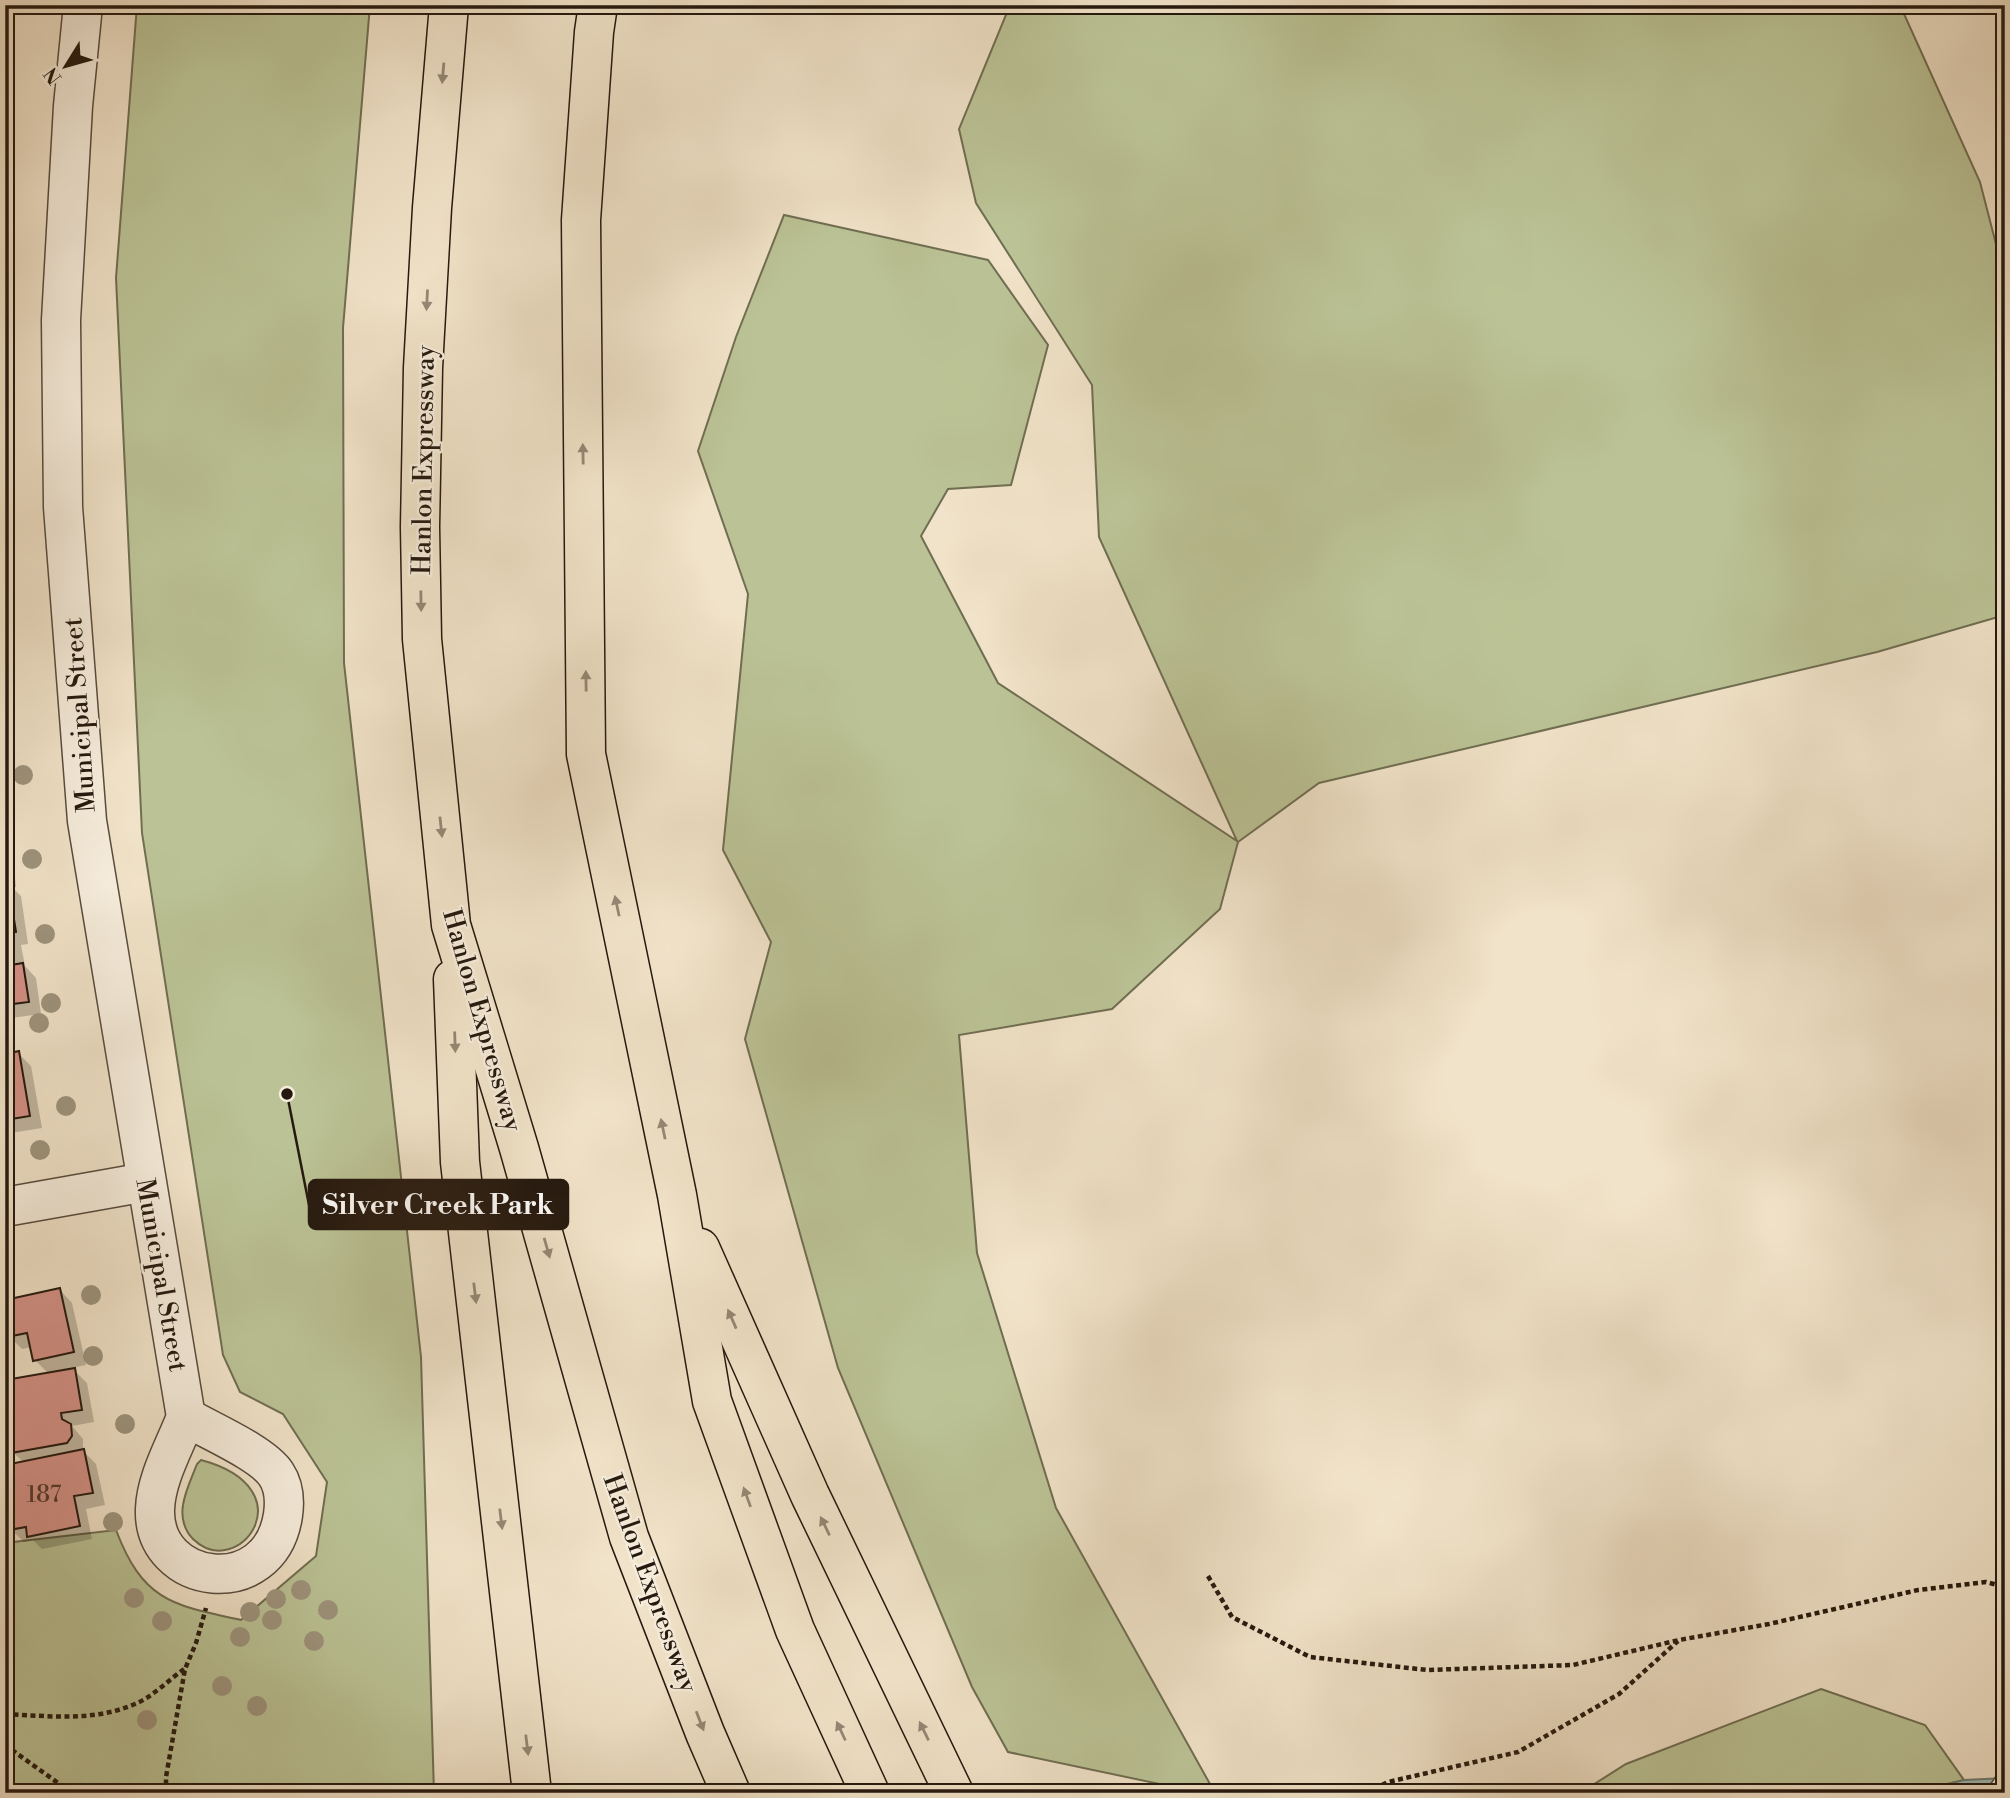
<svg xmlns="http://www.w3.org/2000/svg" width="2010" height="1798" font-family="'Libre Bodoni',serif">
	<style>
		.green { fill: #bbc396; stroke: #706e52; stroke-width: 2 }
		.water { fill: #9bbeb6; stroke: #6c7c73; stroke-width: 2 }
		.shadow { fill: #0003 }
		.building { fill: #d49187; stroke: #25190f; stroke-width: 2 }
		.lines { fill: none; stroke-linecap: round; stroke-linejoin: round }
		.lane-casing { stroke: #584c3e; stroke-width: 24 }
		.street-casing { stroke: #584c3e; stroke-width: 41 }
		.highway-casing { stroke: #25190f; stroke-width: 41 }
		.path { stroke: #25190f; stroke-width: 4.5; stroke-dasharray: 5 3.5; stroke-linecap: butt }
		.lane { stroke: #f6eddc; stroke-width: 21 }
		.street { stroke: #f6eddc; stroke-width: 38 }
		.highway { stroke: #f1e3c9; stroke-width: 38 }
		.tree { fill: #9e947d }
		.oneway { fill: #958875 }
		.labels { text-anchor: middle; stroke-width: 5; stroke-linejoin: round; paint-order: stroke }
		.number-label { font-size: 23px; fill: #51372d }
		.street-label { font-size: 26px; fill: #25190f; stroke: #f6eddc }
		.leader { fill: none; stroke: #25190f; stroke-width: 2.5 }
		.callout-dot { fill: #25190f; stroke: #f6eddc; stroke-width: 2.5 }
		.callout { fill: #25190f; stroke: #25190f; stroke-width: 2.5 }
		.callout-label { font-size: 28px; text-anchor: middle; font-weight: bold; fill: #fff }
	</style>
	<rect width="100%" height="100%" fill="#f1e3c9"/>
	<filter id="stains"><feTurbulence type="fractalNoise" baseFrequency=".00286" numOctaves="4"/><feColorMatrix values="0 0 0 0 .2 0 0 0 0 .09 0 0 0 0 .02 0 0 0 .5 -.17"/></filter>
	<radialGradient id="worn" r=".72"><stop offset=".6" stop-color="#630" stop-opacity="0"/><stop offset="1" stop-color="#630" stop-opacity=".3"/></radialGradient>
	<g class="green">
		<path d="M137,5H370L343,328L344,663L421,1357L434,1793H5V1543L116,1530C143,1601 172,1605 241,1620L316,1556L327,1482L283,1414L240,1392L223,1355L142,833L116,278Z"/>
		<path d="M1010,5H1900L1980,182L2005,279V615L1877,652L1319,783L1238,842L1220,909L1112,1009L959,1035L977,1253L1056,1508L1215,1793H1202L1008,1752L972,1687L838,1368L745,1039L771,942L723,850L748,594L698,451L736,337L784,215L988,260L1048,345L1011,485L948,489L921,536L998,683L1237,841L1099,537L1092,385L976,203L959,129Z"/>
		<path d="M201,1460C309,1489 238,1583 193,1539C184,1530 181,1517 183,1505C185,1491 192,1477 197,1464Z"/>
		<path d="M1821,1689L1925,1725L1964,1780L1911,1793H1580L1626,1764Z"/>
	</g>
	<path class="water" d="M2005,1778V1793H1911L1964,1780Z"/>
	<g class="shadow">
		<path d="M5,756L11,808L5,809Z"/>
		<path d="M5,818L9,822L16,887H12L21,896L28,944L21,945L25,966L36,978L41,1014L11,1018L15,1042L5,1044Z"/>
		<path d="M18,1053L31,1066L42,1128L5,1134V1055Z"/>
		<path d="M60,1290L72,1303L86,1365L72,1368L87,1383L94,1422L72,1426L83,1439V1451L96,1464L105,1505L86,1509L92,1539L42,1549L33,1540L24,1542L11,1529L24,1463L13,1452L49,1374L35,1360L32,1347L22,1349L9,1336L5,1321V1302Z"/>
	</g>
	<g class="building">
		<path d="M8,881L16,932L9,933L13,955L5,956V882Z"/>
		<path d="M23,963L29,1002L5,1005V966Z"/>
		<path d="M19,1051L30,1116L5,1120V1054Z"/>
		<path d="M60,1288L74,1352L33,1361L27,1333L7,1337L5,1300Z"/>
		<path d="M75,1368L82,1410L61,1413L62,1419L71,1424L72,1436L67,1443L11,1453L5,1418V1380Z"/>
		<path d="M84,1449L93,1493L74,1496L80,1526L27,1537L26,1527L9,1530L5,1518V1465Z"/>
	</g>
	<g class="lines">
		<defs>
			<path id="lane" d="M1998,1793L2005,1783"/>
			<g id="street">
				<path d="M83,5L73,106L61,320L63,507L87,821L186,1417C175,1446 156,1478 155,1509C152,1586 270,1602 283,1515C285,1501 284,1486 276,1474C262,1453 210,1431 186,1417"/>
				<path d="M5,1207L146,1182"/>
			</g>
			<g id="highway">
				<path d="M449,5L432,208L423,368L420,527L422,639L451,925L519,1148L629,1537L705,1733L731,1793"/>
				<path d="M598,5L594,32L581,220L586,754L677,1195L712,1401L795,1630L870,1793"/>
				<path d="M453,979L460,1162L532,1793"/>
				<path d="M700,1248L810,1495L954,1793"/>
			</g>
		</defs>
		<use href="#lane" class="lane-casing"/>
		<use href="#street" class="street-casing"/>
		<use href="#highway" class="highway-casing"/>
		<g class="path">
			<path d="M1208,1576L1232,1617L1310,1657L1427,1670L1573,1665L1679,1640L1769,1624L1918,1590L1986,1582L2005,1587"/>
			<path d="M5,1714C49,1716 93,1722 135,1704C152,1697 169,1680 184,1669"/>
			<path d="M5,1745L72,1793"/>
			<path d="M166,1793V1777L185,1669L196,1643L206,1608"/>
			<path d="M1367,1793L1388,1782L1518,1752L1619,1694L1678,1641"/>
		</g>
		<use href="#lane" class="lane"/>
		<use href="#street" class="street"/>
		<use href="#highway" class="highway"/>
	</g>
	<g class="tree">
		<circle cx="23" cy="775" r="10"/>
		<circle cx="32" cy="859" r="10"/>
		<circle cx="45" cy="934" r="10"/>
		<circle cx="51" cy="1003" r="10"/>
		<circle cx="39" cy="1023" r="10"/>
		<circle cx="66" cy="1106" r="10"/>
		<circle cx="40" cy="1150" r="10"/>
		<circle cx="91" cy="1295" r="10"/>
		<circle cx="93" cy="1356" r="10"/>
		<circle cx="125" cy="1424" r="10"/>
		<circle cx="113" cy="1522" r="10"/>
		<circle cx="301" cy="1590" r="10"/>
		<circle cx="134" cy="1598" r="10"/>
		<circle cx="276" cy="1599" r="10"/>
		<circle cx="328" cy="1610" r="10"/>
		<circle cx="250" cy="1612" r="10"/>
		<circle cx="272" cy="1620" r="10"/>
		<circle cx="162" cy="1621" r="10"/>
		<circle cx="240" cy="1637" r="10"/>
		<circle cx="314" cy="1641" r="10"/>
		<circle cx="222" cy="1686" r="10"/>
		<circle cx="257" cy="1706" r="10"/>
		<circle cx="147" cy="1720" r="10"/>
	</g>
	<defs><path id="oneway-solid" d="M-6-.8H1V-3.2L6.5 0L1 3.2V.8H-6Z" transform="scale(1.75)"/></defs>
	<g class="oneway">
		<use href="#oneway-solid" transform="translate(443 73) rotate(95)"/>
		<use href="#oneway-solid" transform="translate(427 300) rotate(93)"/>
		<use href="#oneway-solid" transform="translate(583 454) rotate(-91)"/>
		<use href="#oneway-solid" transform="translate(421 601) rotate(89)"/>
		<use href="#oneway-solid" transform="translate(586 681) rotate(-91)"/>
		<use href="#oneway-solid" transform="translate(441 827) rotate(84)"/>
		<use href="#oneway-solid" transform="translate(617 906) rotate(-102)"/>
		<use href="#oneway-solid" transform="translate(455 1042) rotate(88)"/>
		<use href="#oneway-solid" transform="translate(663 1129) rotate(-102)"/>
		<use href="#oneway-solid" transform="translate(547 1248) rotate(74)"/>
		<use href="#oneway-solid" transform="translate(475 1293) rotate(83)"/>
		<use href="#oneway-solid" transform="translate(732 1319) rotate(-114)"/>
		<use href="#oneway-solid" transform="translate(747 1497) rotate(-110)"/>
		<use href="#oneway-solid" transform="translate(501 1519) rotate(83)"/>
		<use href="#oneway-solid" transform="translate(825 1526) rotate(-116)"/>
		<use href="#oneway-solid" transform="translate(700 1721) rotate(69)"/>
		<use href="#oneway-solid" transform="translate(841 1731) rotate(-115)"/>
		<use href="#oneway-solid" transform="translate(924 1731) rotate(-116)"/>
		<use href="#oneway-solid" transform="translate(527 1745) rotate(83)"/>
	</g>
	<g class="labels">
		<g class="number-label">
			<text x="44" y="1502">187</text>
		</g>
		<g class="street-label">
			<text transform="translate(423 460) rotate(-89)" y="9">Hanlon Expressway</text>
			<text transform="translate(79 715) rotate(-94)" y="9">Municipal Street</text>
			<text transform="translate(483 1020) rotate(74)" y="9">Hanlon Expressway</text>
			<text transform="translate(162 1275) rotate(80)" y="9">Municipal Street</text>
			<text transform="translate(651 1583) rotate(70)" y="9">Hanlon Expressway</text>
		</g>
	</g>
	<path class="leader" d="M287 1094L309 1205"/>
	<circle class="callout-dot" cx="287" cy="1094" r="7"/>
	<rect class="callout" x="309" y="1180" width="259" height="49" rx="7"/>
	<g class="callout-label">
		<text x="438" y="1214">Silver Creek Park</text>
	</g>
	<rect width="2010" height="1798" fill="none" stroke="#f1e3c9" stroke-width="28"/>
	<rect x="7" y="7" width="1996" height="1784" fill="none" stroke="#25190f" stroke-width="3.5"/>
	<rect x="14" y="14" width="1982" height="1770" fill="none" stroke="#25190f" stroke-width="2"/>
	<g transform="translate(66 66) rotate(233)" stroke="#f6eddc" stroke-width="5" paint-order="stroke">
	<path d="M0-5L12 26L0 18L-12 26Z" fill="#25190f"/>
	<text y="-10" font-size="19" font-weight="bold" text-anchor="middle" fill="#25190f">N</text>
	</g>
	<rect width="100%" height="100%" filter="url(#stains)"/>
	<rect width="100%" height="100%" fill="url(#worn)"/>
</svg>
